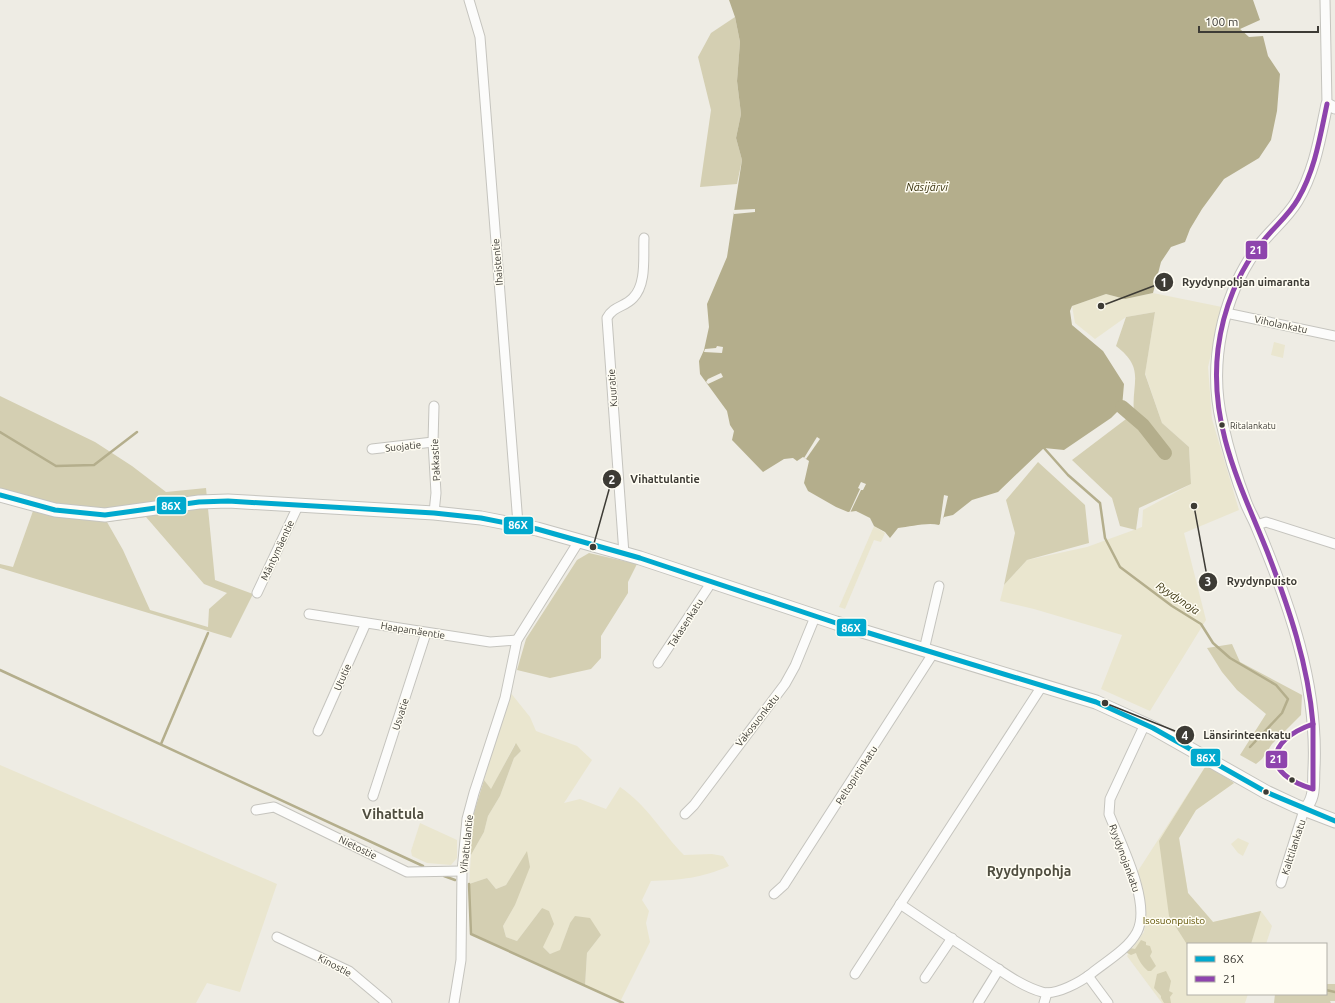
<svg xmlns="http://www.w3.org/2000/svg" width="1335" height="1003" font-family="Ubuntu,sans-serif">
	<style>
		.green { fill: #eae6cf }
		.forest { fill: #d4cfb2; fill-rule: evenodd }
		.water { fill: #b4ae8c }
		.pier { fill: #eeece4 }
		.lines { fill: none; stroke-linecap: round; stroke-linejoin: round }
		.stream { stroke: #b4ae8c; stroke-width: 2.5 }
		.river { stroke: #b4ae8c; stroke-width: 14 }
		.minor-casing { stroke: #c5c4be; stroke-width: 11 }
		.tertiary-casing { stroke: #c5c4be; stroke-width: 13 }
		.secondary-casing { stroke: #c5c4be; stroke-width: 15 }
		.minor { stroke: #fcfcfb; stroke-width: 9 }
		.tertiary { stroke: #fcfcfb; stroke-width: 11 }
		.secondary { stroke: #fcfcfb; stroke-width: 13 }
		.bus-1-casing { stroke: #fffdf3; stroke-width: 8 }
		.bus-2-casing { stroke: #fffdf3; stroke-width: 8 }
		.bus-1 { stroke: #00a9ce; stroke-width: 5 }
		.bus-2 { stroke: #8e44ad; stroke-width: 5 }
		.bus-dot { fill: #3d3b35; stroke: #fffdf3; stroke-width: 1.5 }
		.labels { text-anchor: middle; stroke-width: 3; stroke-linejoin: round; paint-order: stroke }
		.bus-label { font-size: 9px; fill: #3d3b35; stroke: #fffdf3; text-anchor: start }
		.street-label { font-size: 10px; fill: #3d3b35; stroke: #fffdf3 }
		.park-label { font-size: 10px; fill: #5e5100; stroke: #fffdf3 }
		.water-label { font-size: 11px; font-style: italic; fill: #38310c; stroke: #fffdf3 }
		.district-label { font-size: 14px; font-weight: bold; fill: #504e40; stroke: #fffdf3 }
		.leader { fill: none; stroke: #3d3b35; stroke-width: 1.5 }
		.callout-dot { fill: #3d3b35; stroke: #fffdf3; stroke-width: 1.5 }
		.mark-label { font-size: 12px; text-anchor: middle; font-weight: bold; fill: #fff }
		.callout-label { font-size: 11px; text-anchor: middle; font-weight: bold; fill: #3d3b35; stroke: #fffdf3; stroke-width: 3; stroke-linejoin: round; paint-order: stroke }
		.line-badge { stroke: #fffdf3; stroke-width: 1.5 }
		.badge-label { font-size: 11px; text-anchor: middle; font-weight: bold; fill: #fff }
	</style>
	<rect width="100%" height="100%" fill="#eeece4"/>
	<g class="green">
		<path d="M1153,293L1222,307L1208,367L1212,419L1239,510L1184,533L1206,620L1150,711L1101,689L1122,635L1034,609L1000,601L1004,585L1027,560L1087,547L1142,527L1143,510L1191,484L1189,447L1162,423L1145,373L1155,312L1126,317L1095,339L1075,323L1072,306L1106,294L1125,299Z"/>
		<path d="M1274,342L1285,345L1283,358L1271,355Z"/>
		<path d="M874,526L885,533L881,542L874,540L845,609L839,607Z"/>
		<path d="M510,692L530,717L536,731L577,746L592,760L564,803L580,799L606,809L620,787C649,807 661,832 684,855L712,854L723,856L729,866C702,878 681,880 651,881L642,900L649,911L646,923L650,942L620,1002L585,986L587,953L601,935L570,923L560,951L550,954L543,947L542,908L517,941L506,937L503,926L515,905L527,852L506,885L496,889L487,878L469,884L471,855L484,832L488,816L500,796L514,758L521,751L515,744L491,790L484,780Z"/>
		<path d="M1207,764L1234,783L1196,810L1179,838L1188,893L1213,922L1261,911L1272,926L1266,944H1188V994H1248L1245,1003H1162L1127,956L1144,932L1146,912L1136,874Z"/>
		<path d="M0,765L277,884L240,992L207,983L196,1003H0Z"/>
		<path d="M420,823L457,840V858L451,865L427,863L412,856L411,851Z"/>
		<path d="M1238,838L1249,843L1243,856L1238,853L1231,844Z"/>
	</g>
	<g class="forest">
		<path d="M735,17L740,42L737,81L741,114L736,138L742,160L737,184L700,187L711,110L698,57L711,33Z"/>
		<path d="M1155,312L1145,374L1162,423L1189,447L1191,484L1139,508L1136,530L1120,526L1112,498L1072,460L1134,413C1131,382 1146,369 1116,346L1126,317Z"/>
		<path d="M0,396L95,442L132,466L166,492L206,488L215,580L253,594L231,638L0,568V564L13,567L33,511L0,502ZM146,517L204,584L227,593L209,609L208,627L150,610L123,550L107,522Z"/>
		<path d="M1038,462L1085,505L1089,543L1027,560L1004,585L1015,533L1006,500Z"/>
		<path d="M589,553L637,564L628,582V593L601,636V658L591,669L550,678L517,670L526,639L577,560Z"/>
		<path d="M1232,644L1240,662L1302,695L1301,715L1272,744L1262,759L1256,764L1240,755L1266,714L1237,690L1222,672L1207,648Z"/>
		<path d="M516,743L521,751L514,758L500,796L488,816L484,832L471,855L472,819L484,780L491,789Z"/>
		<path d="M1207,764L1234,783L1196,810L1179,838L1188,893L1213,922L1261,911L1251,944H1188V946L1169,916L1159,841Z"/>
		<path d="M527,851L530,867L515,905L503,926L506,937L517,941L542,908L549,911L554,924L543,947L550,954L560,950L570,923L575,916L590,918L601,935L587,953L585,986L471,934L469,884L487,878L496,889L506,885Z"/>
		<path d="M1141,940L1146,942V945L1150,946L1152,952L1150,956L1156,966L1151,971H1148C1142,966 1138,959 1136,953L1131,955L1127,953V951L1130,948L1135,949Z"/>
		<path d="M1166,971L1171,981L1169,991L1173,993L1170,997L1171,1003H1164L1161,998V996L1154,988L1157,974Z"/>
		<path d="M1326,984H1335V1001H1330L1331,1003H1274L1275,994H1326Z"/>
	</g>
	<path class="water" d="M729,0H1253L1260,20L1240,29L1249,37L1263,36L1268,56L1280,74L1277,111L1271,140L1259,158L1224,179L1202,209L1190,229L1185,242L1171,247L1161,262L1153,293L1125,299L1106,294L1072,306L1070,311L1072,325L1103,351L1124,384L1122,407L1111,418L1064,450L1044,448L998,492L972,500L953,515L944,517L939,525C927,522 910,527 898,528L890,538L885,532L874,526L870,518L856,511L848,512L836,507L808,491L804,483L809,461L803,457L797,461L793,458L784,459L763,472L732,440L734,431L730,425L727,411L700,374L699,361L704,350L709,327L707,304L727,257L742,160L736,138L741,114L737,81L740,42L735,17Z"/>
	<g class="pier">
		<path d="M755,209V212L734,214L733,210Z"/>
		<path d="M717,346L723,347L722,353L704,352L705,349L716,348Z"/>
		<path d="M721,373L723,377L708,384L706,382L708,379Z"/>
		<path d="M817,437L820,439L806,459L804,458Z"/>
		<path d="M861,482L866,484L863,490H861L850,513H849L860,489L858,488Z"/>
		<path d="M944,495L948,496L942,524L940,523Z"/>
	</g>
	<g class="lines">
		<g class="stream">
			<path d="M0,432L56,466L94,465L137,432"/>
			<path d="M1044,448L1068,475L1100,503L1105,538L1120,567L1172,606L1201,624L1213,643L1230,658L1276,685L1288,699L1282,713L1250,747"/>
			<path d="M0,670L423,866"/>
			<path d="M161,744L208,633"/>
			<path d="M444,876L455,880"/>
			<path d="M469,884L471,934L623,1003"/>
			<path d="M1326,990L1335,992"/>
		</g>
		<path class="river" d="M1122,407L1143,425L1165,453"/>
		<defs>
			<g id="minor">
				<path d="M469,0L480,37L518,524"/>
				<path d="M1325,0L1327,104"/>
				<path d="M1226,313L1335,336"/>
				<path d="M372,449L433,442"/>
				<path d="M434,513L436,493L433,442L434,406"/>
				<path d="M1257,525L1266,522L1335,544"/>
				<path d="M624,554L607,318C613,306 625,307 633,298C647,284 643,256 644,238"/>
				<path d="M257,593L298,506"/>
				<path d="M309,614L490,642L517,640"/>
				<path d="M924,650L939,586"/>
				<path d="M658,663L711,583"/>
				<path d="M318,731L366,623"/>
				<path d="M373,796L426,633"/>
				<path d="M256,810L274,807L407,872L462,871"/>
				<path d="M685,814L694,805L785,684L795,666L815,617"/>
				<path d="M1281,883L1304,810"/>
				<path d="M774,894L784,885L934,652"/>
				<path d="M900,904C931,925 961,945 992,965C1007,975 1024,987 1042,992C1056,996 1082,981 1092,973C1107,961 1128,949 1137,932C1152,903 1120,842 1109,814L1110,799L1145,724"/>
				<path d="M277,937L349,971L387,1003"/>
				<path d="M855,974L1042,686"/>
				<path d="M1088,976L1108,1003"/>
				<path d="M925,978L952,938"/>
				<path d="M454,1003L461,960L462,871L467,819L474,793L505,698L517,640L579,541"/>
				<path d="M978,1003L999,969"/>
				<path d="M1044,1003L1047,993"/>
			</g>
			<path id="tertiary" d="M1304,810C1316,798 1313,784 1314,768C1318,684 1289,603 1257,527C1254,519 1249,511 1246,503C1236,477 1228,450 1222,423C1208,364 1222,296 1258,247C1270,231 1287,218 1297,201C1315,171 1320,137 1327,104L1335,108"/>
			<path id="secondary" d="M0,495L55,510L105,515L199,502L228,501L434,513L481,518L537,529L640,558L836,623L1096,702L1153,728L1266,792L1296,806L1335,821"/>
		</defs>
		<use href="#minor" class="minor-casing"/>
		<use href="#tertiary" class="tertiary-casing"/>
		<use href="#secondary" class="secondary-casing"/>
		<use href="#minor" class="minor"/>
		<use href="#tertiary" class="tertiary"/>
		<use href="#secondary" class="secondary"/>
		<defs>
			<path id="bus-1" d="M0,495L55,510L105,515L199,502L228,501L434,513L481,518L537,529L640,558L836,623L1096,702L1153,728L1266,792L1335,821"/>
			<g id="bus-2">
				<path d="M1313,724V789C1262,774 1265,741 1313,724Z"/>
				<path d="M1313,724C1308,664 1289,608 1267,551C1240,484 1209,425 1218,349C1223,310 1238,270 1264,240C1275,226 1289,215 1298,199C1315,170 1320,137 1327,104"/>
			</g>
		</defs>
		<use href="#bus-1" class="bus-1-casing"/>
		<use href="#bus-2" class="bus-2-casing"/>
		<use href="#bus-1" class="bus-1"/>
		<use href="#bus-2" class="bus-2"/>
	</g>
	<g class="bus-dot">
		<circle cx="1222" cy="425" r="3.5"/>
		<circle cx="1292" cy="780" r="3.5"/>
		<circle cx="1266" cy="792" r="3.5"/>
	</g>
	<g class="labels">
		<g class="bus-label">
			<text x="1230" y="429">Ritalankatu</text>
		</g>
		<g class="street-label">
			<text transform="translate(497 262) rotate(-95)" y="4">Ihaistentie</text>
			<text transform="translate(1281 324) rotate(12)" y="4">Viholankatu</text>
			<text transform="translate(612 388) rotate(-94)" y="4">Kuuratie</text>
			<text transform="translate(403 446) rotate(-6)" y="4">Suojatie</text>
			<text transform="translate(435 460) rotate(-93)" y="4">Pakkastie</text>
			<text transform="translate(277 550) rotate(-65)" y="4">Mäntymäentie</text>
			<text transform="translate(685 623) rotate(-57)" y="4">Takasenkatu</text>
			<text transform="translate(413 630) rotate(9)" y="4">Haapamäentie</text>
			<text transform="translate(342 677) rotate(-66)" y="4">Ututie</text>
			<text transform="translate(400 714) rotate(-72)" y="4">Usvatie</text>
			<text transform="translate(757 720) rotate(-52)" y="4">Vakosuonkatu</text>
			<text transform="translate(856 775) rotate(-57)" y="4">Peltopirtinkatu</text>
			<text transform="translate(466 844) rotate(-84)" y="4">Vihattulantie</text>
			<text transform="translate(358 847) rotate(26)" y="4">Nietostie</text>
			<text transform="translate(1293 847) rotate(-72)" y="4">Kalttilankatu</text>
			<text transform="translate(1125 858) rotate(70)" y="4">Ryydynojankatu</text>
			<text transform="translate(335 965) rotate(28)" y="4">Kinostie</text>
		</g>
		<g class="park-label">
			<text x="1174" y="924">Isosuonpuisto</text>
		</g>
		<g class="water-label">
			<text x="927" y="191">Näsijärvi</text>
			<text transform="translate(1178 598) rotate(34)" y="4">Ryydynoja</text>
		</g>
		<g class="district-label">
			<text x="393" y="819">Vihattula</text>
			<text x="1029" y="876">Ryydynpohja</text>
		</g>
	</g>
	<path class="leader" d="M1101 306L1164 282M593 547L612 479M1194 506L1208 582M1105 703L1185 735"/>
	<g class="callout-dot">
		<circle cx="1101" cy="306" r="4"/>
		<circle cx="593" cy="547" r="4"/>
		<circle cx="1194" cy="506" r="4"/>
		<circle cx="1105" cy="703" r="4"/>
		<circle cx="1164" cy="282" r="10"/>
		<circle cx="612" cy="479" r="10"/>
		<circle cx="1208" cy="582" r="10"/>
		<circle cx="1185" cy="735" r="10"/>
	</g>
	<g class="mark-label">
		<text x="1164" y="287">1</text>
		<text x="612" y="484">2</text>
		<text x="1208" y="586">3</text>
		<text x="1185" y="740">4</text>
	</g>
	<g class="callout-label">
		<text x="1246" y="286">Ryydynpohjan uimaranta</text>
		<text x="665" y="483">Vihattulantie</text>
		<text x="1262" y="585">Ryydynpuisto</text>
		<text x="1247" y="739">Länsirinteenkatu</text>
	</g>
	<g class="line-badge">
		<rect x="1245" y="240" width="23" height="20" rx="4" fill="#8e44ad"/>
		<rect x="156" y="496" width="31" height="19" rx="4" fill="#00a9ce"/>
		<rect x="503" y="516" width="31" height="19" rx="4" fill="#00a9ce"/>
		<rect x="836" y="618" width="31" height="19" rx="4" fill="#00a9ce"/>
		<rect x="1190" y="748" width="31" height="19" rx="4" fill="#00a9ce"/>
		<rect x="1265" y="750" width="23" height="19" rx="4" fill="#8e44ad"/>
	</g>
	<g class="badge-label">
		<text x="1256" y="254">21</text>
		<text x="171" y="510">86X</text>
		<text x="518" y="529">86X</text>
		<text x="851" y="632">86X</text>
		<text x="1206" y="762">86X</text>
		<text x="1276" y="763">21</text>
	</g>
	<rect x="1187" y="943" width="140" height="52" fill="#fffdf3" stroke="#b1afa7"/>
	<rect x="1195" y="956" width="20" height="6" fill="#00a9ce" stroke="#b1afa7"/>
	<text x="1223" y="963" font-size="12" fill="#3d3b35">86X</text>
	<rect x="1195" y="976" width="20" height="6" fill="#8e44ad" stroke="#b1afa7"/>
	<text x="1223" y="983" font-size="12" fill="#3d3b35">21</text>
	<path d="M1199 26v6h119v-6" fill="none" stroke="#3d3b35" stroke-width="2"/>
	<text x="1205" y="26" font-size="12" fill="#3d3b35" stroke="#fffdf3" stroke-width="3" paint-order="stroke">100 m</text>
</svg>
